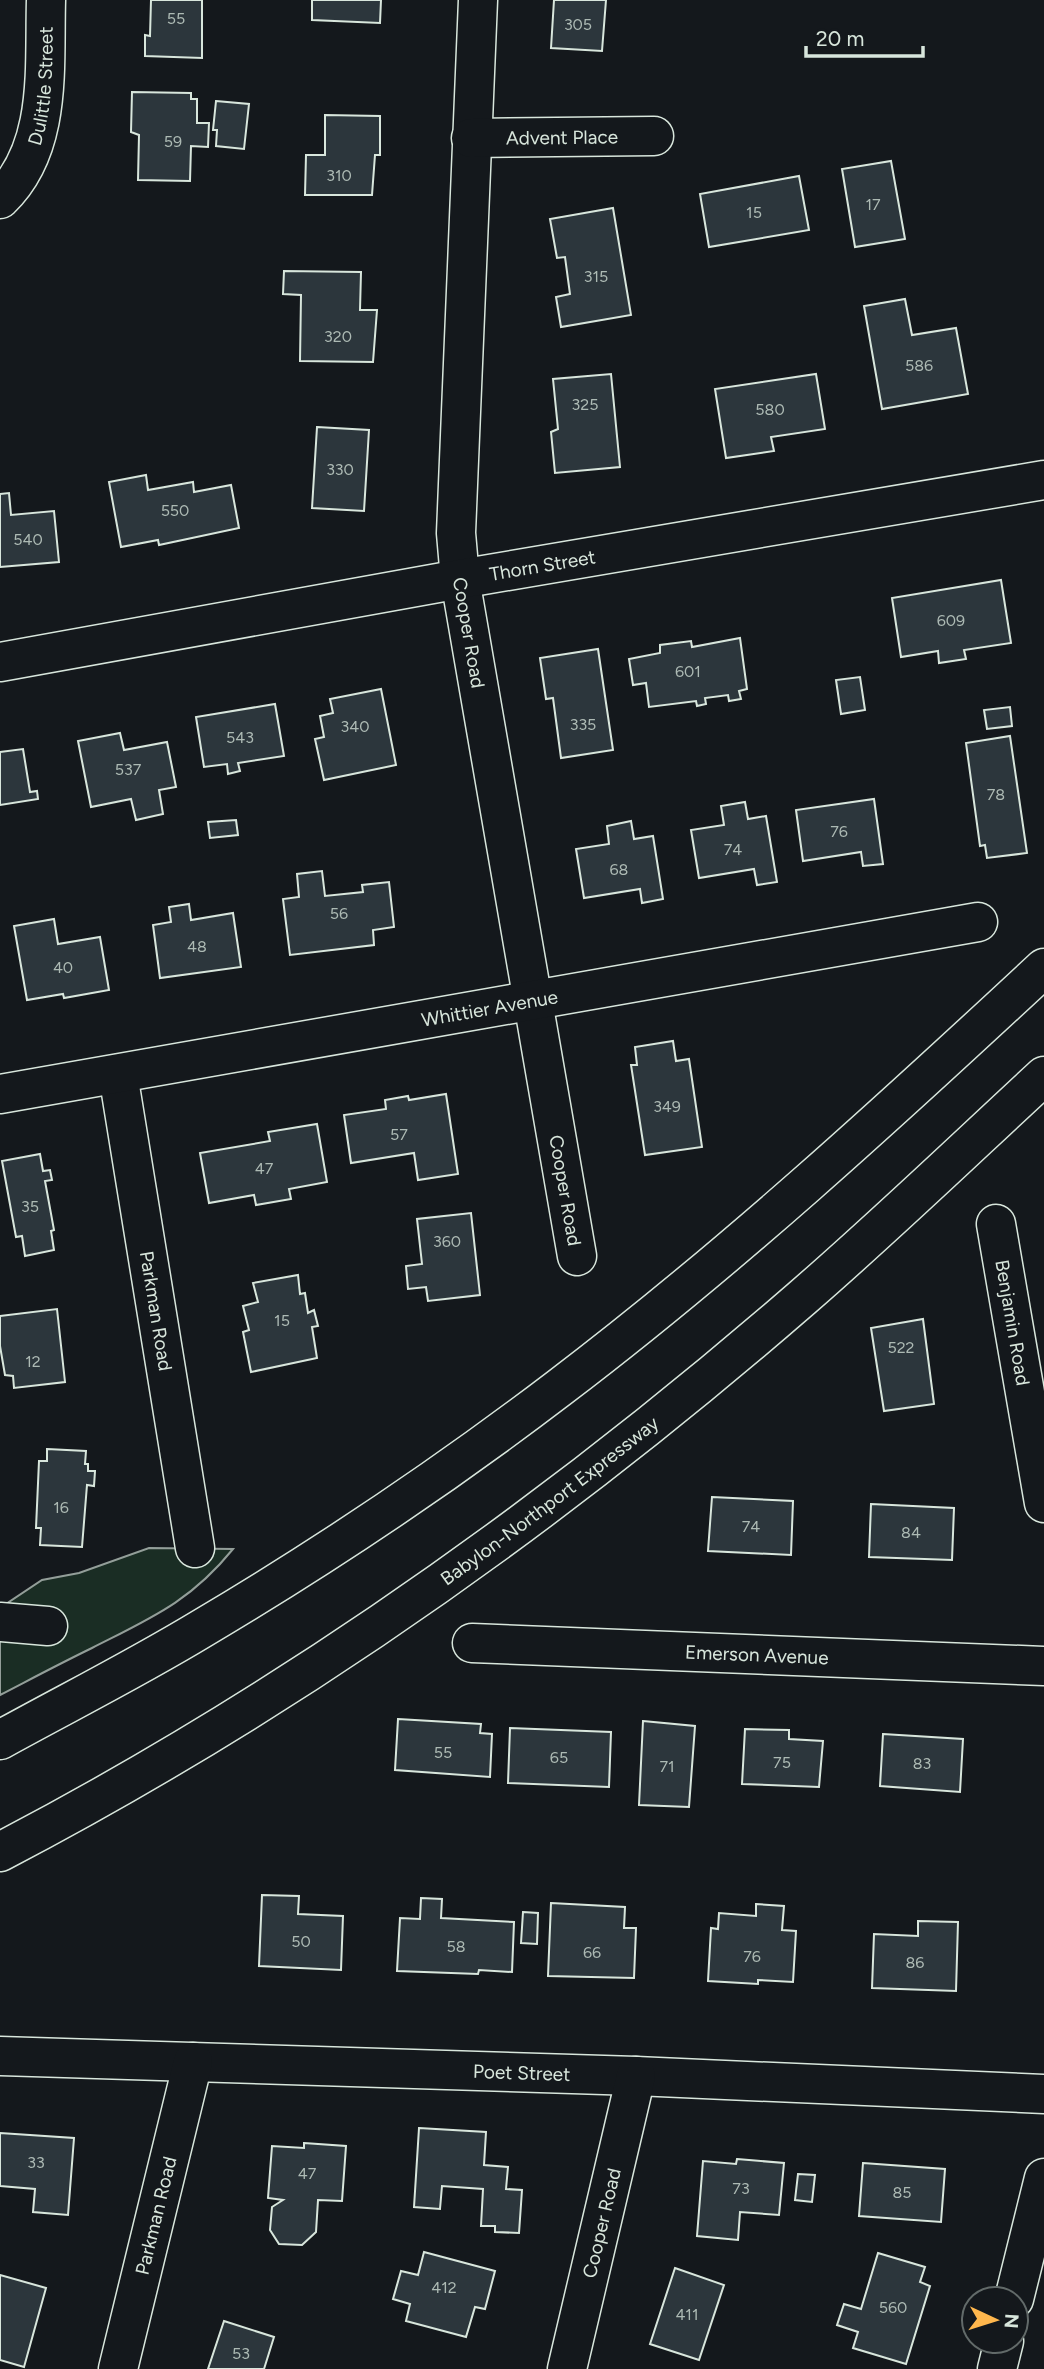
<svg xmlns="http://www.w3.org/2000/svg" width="1044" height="2369" font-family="Figtree,sans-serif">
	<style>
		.green { fill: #1a2d24; stroke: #939e99; stroke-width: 2 }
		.building { fill: #2c363c; stroke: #d8e6dc; stroke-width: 2 }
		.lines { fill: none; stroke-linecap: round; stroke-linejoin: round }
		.minor-casing { stroke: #d8e6dc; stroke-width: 41 }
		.major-casing { stroke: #d8e6dc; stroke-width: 41 }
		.minor { stroke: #14181c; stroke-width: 38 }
		.major { stroke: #14181c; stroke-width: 38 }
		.labels { text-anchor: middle; stroke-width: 5; stroke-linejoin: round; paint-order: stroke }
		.number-label { font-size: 16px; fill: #adbab4 }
		.street-label { font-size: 19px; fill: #d8e6dc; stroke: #14181c }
	</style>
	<rect width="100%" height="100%" fill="#14181c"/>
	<path class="green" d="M149,1548L233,1549C190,1602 151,1618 92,1648C61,1663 31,1679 0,1695V1608L42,1580L79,1573Z"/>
	<g class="building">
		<path d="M151,0H202V58L145,56V35L150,36Z"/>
		<path d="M312,0H381L380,23L312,20Z"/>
		<path d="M554,0H606L602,51L551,48Z"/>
		<path d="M132,92L191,93V99H197V123H209L208,147L191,146L190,181L138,180L139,135L131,132Z"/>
		<path d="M216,101L249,104L244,149L216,146L217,130H213Z"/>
		<path d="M325,115L380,116V155H375L372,195H305L306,155H325Z"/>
		<path d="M891,161L905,239L855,247L842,169Z"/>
		<path d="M799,176L809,230L709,247L700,194Z"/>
		<path d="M613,208L631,315L561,327L556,297L570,294L565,257L557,258L550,219Z"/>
		<path d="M284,271L361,272L360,310H377L373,362L300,361L301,295L283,294Z"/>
		<path d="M905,299L912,335L956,328L968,394L882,409L864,306Z"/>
		<path d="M611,374L620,467L555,473L551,432L558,429L553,379Z"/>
		<path d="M816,374L825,429L771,437L774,451L726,458L715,389Z"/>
		<path d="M317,427L369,430L364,511L312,508Z"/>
		<path d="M146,475L148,490L193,482L194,492L231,485L239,528L159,545L158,540L121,547L109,482Z"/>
		<path d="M9,493L11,515L54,511L59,562L0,567V494Z"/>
		<path d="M1001,580L1011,643L964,650L966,659L939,663L938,651L901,657L892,598Z"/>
		<path d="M740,638L747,689L739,691L741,699L729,701L728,695L705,698L706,704L697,706L696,701L649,707L646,683L633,685L629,659L660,653V645L691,641L692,647Z"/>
		<path d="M598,649L613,750L561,758L553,698L546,699L540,658Z"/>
		<path d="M860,677L865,710L841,714L836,680Z"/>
		<path d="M381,689L396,765L324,780L315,739L324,737L320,716L333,713L330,699Z"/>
		<path d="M275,704L284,756L238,763L240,771L228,774L227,764L204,767L196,717Z"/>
		<path d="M1010,707L1012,726L987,729L984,710Z"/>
		<path d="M120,733L124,750L167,742L176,787L159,790L163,814L136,820L131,799L91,807L78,741Z"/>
		<path d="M1010,736L1027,853L987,858L985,845L980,846L966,743Z"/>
		<path d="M23,749L30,792L37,791L38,799L0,805V752Z"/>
		<path d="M874,799L883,864L863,866L861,852L803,861L796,810Z"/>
		<path d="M745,802L748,819L766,816L777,882L757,885L754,869L699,878L691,830L724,825L721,806Z"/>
		<path d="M236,820L238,835L210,838L208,822Z"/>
		<path d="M631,821L634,839L653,836L663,899L642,903L640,889L584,898L576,849L609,844L607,826Z"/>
		<path d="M322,871L325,896L363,892L362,885L389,882L394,927L373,930L374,945L290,955L283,899L299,897L297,874Z"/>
		<path d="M189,904L191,920L233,913L241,967L160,978L153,925L171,922L169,907Z"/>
		<path d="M54,919L58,944L100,937L109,990L64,998L63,994L27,1000L14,926Z"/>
		<path d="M673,1041L676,1061L689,1059L702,1147L645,1155L631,1065H637L635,1047Z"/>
		<path d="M446,1094L458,1174L418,1180L414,1153L351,1163L344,1115L386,1109L385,1100L408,1096L409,1100Z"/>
		<path d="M317,1124L327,1182L289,1189L291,1199L256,1205L254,1195L209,1203L200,1153L270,1141L268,1132Z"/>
		<path d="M40,1154L43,1171L50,1170L52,1180L45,1181L54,1230L51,1231L54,1250L25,1256L22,1236L16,1237L2,1161Z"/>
		<path d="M471,1213L480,1295L428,1301L426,1287L408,1289L406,1266L422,1264L417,1219Z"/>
		<path d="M298,1275L300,1294L305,1293L308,1313L314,1310L318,1326L312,1327L317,1358L251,1372L243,1332L249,1330L243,1306L258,1302L253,1283Z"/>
		<path d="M57,1309L65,1382L14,1388L13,1376L5,1375L0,1346V1316Z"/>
		<path d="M923,1319L934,1404L884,1411L871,1328Z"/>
		<path d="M47,1449L86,1451L85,1464H88V1471H95L94,1486L87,1485L82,1547L40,1545L41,1528H36L39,1461H47Z"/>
		<path d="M712,1497L793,1501L791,1555L708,1551Z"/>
		<path d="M871,1504L954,1508L952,1560L869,1557Z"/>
		<path d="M398,1719L481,1724L480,1733L492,1734L490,1777L395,1770Z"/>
		<path d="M643,1721L695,1726L689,1807L639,1805Z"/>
		<path d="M510,1728L611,1732L609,1787L508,1783Z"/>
		<path d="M745,1729L789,1730V1739L823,1741L819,1787L742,1784Z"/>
		<path d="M883,1734L963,1739L960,1792L880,1786Z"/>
		<path d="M262,1895L299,1896L298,1914L343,1916L341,1970L259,1966Z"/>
		<path d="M421,1898L442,1899L441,1918L514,1922L512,1972L479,1970L478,1974L397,1971L400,1918L420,1919Z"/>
		<path d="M551,1903L625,1907L624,1928H636L634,1978L548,1976Z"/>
		<path d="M756,1904L784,1906L782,1930L796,1931L793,1982L758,1980V1984L708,1981L711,1928L718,1929L719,1913L756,1916Z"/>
		<path d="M523,1912L538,1913L537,1944L521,1943Z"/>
		<path d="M918,1921L958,1922L956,1991L872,1988L874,1934L918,1936Z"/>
		<path d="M419,2128L486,2132L484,2165L508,2167L506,2189L522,2190L519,2233L495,2232V2226H481L483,2189L442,2186L440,2209L414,2207Z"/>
		<path d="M0,2133L74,2138L68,2215L33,2212L35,2189L0,2186Z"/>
		<path d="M304,2143L346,2146L342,2201L318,2200L316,2232L302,2245L279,2244L270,2230L272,2207L283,2200L268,2198L272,2146L304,2148Z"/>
		<path d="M737,2159L784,2163L779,2215L740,2212L738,2240L697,2236L703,2161L736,2164Z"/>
		<path d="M863,2163L945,2169L941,2222L859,2216Z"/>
		<path d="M798,2174L815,2175L812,2202L795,2200Z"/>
		<path d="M424,2252L495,2271L485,2309L475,2307L466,2337L406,2321L410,2304L393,2299L401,2271L418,2275Z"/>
		<path d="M878,2253L925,2267L920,2282L930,2286L906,2364L853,2348L858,2332L837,2325L844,2304L861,2309Z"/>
		<path d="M675,2268L724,2285L699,2360L650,2344Z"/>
		<path d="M0,2275L46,2288L24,2367L0,2360Z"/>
		<path d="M224,2321L274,2337L264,2369H208Z"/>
	</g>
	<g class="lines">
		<defs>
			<g id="minor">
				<path id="s1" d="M478,0L456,533L460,579L577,1256"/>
				<path id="s2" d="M471,138L654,136"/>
				<path id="s3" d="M0,199C53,148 44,68 46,0"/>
				<path id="s4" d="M0,662L460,579L1044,480"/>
				<path id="s5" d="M118,1074L195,1548"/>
				<path id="s6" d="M0,1094L978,922"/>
				<path id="s7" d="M996,1224L1044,1503"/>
				<path d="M0,1622L48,1626"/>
				<path id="s8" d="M472,1643L1044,1666"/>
				<path id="s9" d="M0,2056L636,2076L1044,2094"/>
				<path d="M1014,2299L1044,2178"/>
				<path id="s10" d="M118,2369L193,2062"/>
				<path id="s11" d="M567,2369L636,2076"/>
				<path d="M997,2369L1004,2341"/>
			</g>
			<g id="major">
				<path d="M0,1740C67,1703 135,1669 201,1629C324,1556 445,1475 559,1388C729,1259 887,1114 1044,968"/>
				<path id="s12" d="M0,1852C287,1702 558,1510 802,1298C885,1226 964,1150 1044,1076"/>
			</g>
		</defs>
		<use href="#minor" class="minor-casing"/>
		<use href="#major" class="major-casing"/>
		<use href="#minor" class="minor"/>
		<use href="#major" class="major"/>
	</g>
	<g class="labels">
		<g class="number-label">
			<text x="176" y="24">55</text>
			<text x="578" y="30">305</text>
			<text x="173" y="147">59</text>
			<text x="339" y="181">310</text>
			<text x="873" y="210">17</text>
			<text x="754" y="218">15</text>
			<text x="596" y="282">315</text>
			<text x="338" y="342">320</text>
			<text x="919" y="371">586</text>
			<text x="585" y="410">325</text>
			<text x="770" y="415">580</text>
			<text x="340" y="475">330</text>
			<text x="175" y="516">550</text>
			<text x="28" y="545">540</text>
			<text x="951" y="626">609</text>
			<text x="688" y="677">601</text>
			<text x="583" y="730">335</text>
			<text x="355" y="732">340</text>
			<text x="240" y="743">543</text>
			<text x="128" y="775">537</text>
			<text x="996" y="800">78</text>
			<text x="839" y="837">76</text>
			<text x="733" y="855">74</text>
			<text x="619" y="875">68</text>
			<text x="339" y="919">56</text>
			<text x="197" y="952">48</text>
			<text x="63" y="973">40</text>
			<text x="667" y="1112">349</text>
			<text x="399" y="1140">57</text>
			<text x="264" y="1174">47</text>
			<text x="30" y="1212">35</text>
			<text x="447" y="1247">360</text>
			<text x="282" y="1326">15</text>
			<text x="901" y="1353">522</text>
			<text x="33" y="1367">12</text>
			<text x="61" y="1513">16</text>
			<text x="751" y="1532">74</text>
			<text x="911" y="1538">84</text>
			<text x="443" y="1758">55</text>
			<text x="559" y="1763">65</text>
			<text x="782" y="1768">75</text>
			<text x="922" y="1769">83</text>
			<text x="667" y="1772">71</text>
			<text x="301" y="1947">50</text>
			<text x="456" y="1952">58</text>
			<text x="592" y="1958">66</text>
			<text x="752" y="1962">76</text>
			<text x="915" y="1968">86</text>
			<text x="36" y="2168">33</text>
			<text x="307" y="2179">47</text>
			<text x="741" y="2194">73</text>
			<text x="902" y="2198">85</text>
			<text x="444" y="2293">412</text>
			<text x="893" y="2313">560</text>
			<text x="687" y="2320">411</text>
			<text x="241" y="2359">53</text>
		</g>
		<g class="street-label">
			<text dy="7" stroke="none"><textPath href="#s3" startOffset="124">Dulittle Street</textPath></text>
			<text dy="7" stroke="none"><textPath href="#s2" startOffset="91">Advent Place</textPath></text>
			<text dy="7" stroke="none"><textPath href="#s4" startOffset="551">Thorn Street</textPath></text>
			<text dy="7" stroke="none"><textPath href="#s1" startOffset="634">Cooper Road</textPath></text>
			<text dy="7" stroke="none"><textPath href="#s6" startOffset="497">Whittier Avenue</textPath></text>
			<text dy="7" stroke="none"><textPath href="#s1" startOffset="1200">Cooper Road</textPath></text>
			<text dy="7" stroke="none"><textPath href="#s5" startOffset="240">Parkman Road</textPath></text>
			<text dy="7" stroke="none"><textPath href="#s7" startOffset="100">Benjamin Road</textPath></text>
			<text dy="7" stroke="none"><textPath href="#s12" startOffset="653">Babylon-Northport Expressway</textPath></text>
			<text dy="7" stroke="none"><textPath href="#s8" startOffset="285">Emerson Avenue</textPath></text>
			<text dy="7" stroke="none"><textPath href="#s9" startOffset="522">Poet Street</textPath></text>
			<text dy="7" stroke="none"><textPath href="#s10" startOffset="158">Parkman Road</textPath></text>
			<text dy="7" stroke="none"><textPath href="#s11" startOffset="150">Cooper Road</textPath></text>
		</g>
	</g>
	<g transform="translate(995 2320) rotate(94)"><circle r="33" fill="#14181c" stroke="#626a69" stroke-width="2"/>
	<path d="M0-5L12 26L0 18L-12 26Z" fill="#ffb74d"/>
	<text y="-10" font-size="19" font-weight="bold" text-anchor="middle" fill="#d8e6dc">N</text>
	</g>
	<path d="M806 46v10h117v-10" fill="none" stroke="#d8e6dc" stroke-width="3.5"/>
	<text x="816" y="46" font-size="21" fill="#d8e6dc" stroke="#14181c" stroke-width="5" paint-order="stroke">20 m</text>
</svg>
